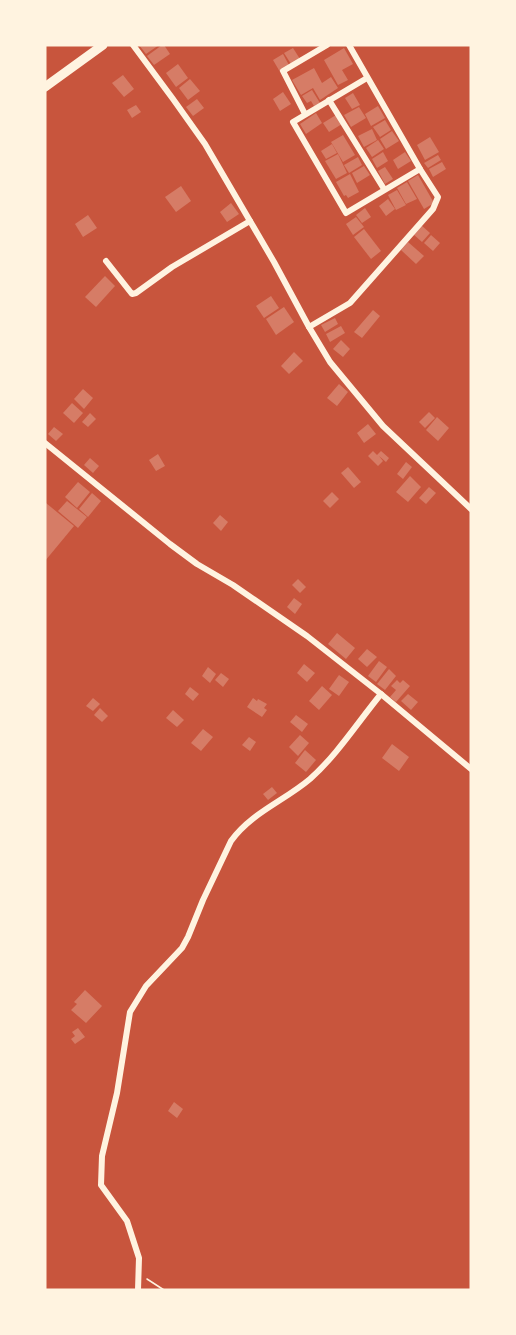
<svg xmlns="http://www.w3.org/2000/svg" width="516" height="1335" font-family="'Roboto Condensed',sans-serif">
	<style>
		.building { fill: #d67c66 }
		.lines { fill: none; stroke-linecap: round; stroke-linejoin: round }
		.path { stroke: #fff3e0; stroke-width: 1.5 }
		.minor { stroke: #fff3e0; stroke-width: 6 }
		.primary { stroke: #fff3e0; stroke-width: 9 }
	</style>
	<rect width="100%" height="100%" fill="#c8553d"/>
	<g class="building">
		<path d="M139,45H159L146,54Z"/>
		<path d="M162,45H164L170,54L154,65L147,56Z"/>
		<path d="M293,48L300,59L291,64L284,53Z"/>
		<path d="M344,48L353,64L342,70L348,80L338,85L324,60Z"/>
		<path d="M283,54L290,67L280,72L273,60Z"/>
		<path d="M178,64L188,78L176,87L166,73Z"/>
		<path d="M314,68L322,83L331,77L338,88L320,100L313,88L301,95L292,80Z"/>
		<path d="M123,75L134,89L124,97L112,83Z"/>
		<path d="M190,79L200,91L188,100L179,88Z"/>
		<path d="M312,90L320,103L314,106L311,101L307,103L302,96Z"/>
		<path d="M283,92L291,104L280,111L273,99Z"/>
		<path d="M353,93L360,105L352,109L345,98Z"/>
		<path d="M197,99L204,108L193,116L186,107Z"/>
		<path d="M136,105L141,112L132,118L127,110Z"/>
		<path d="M378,106L385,118L371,126L365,114Z"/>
		<path d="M359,107L366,118L351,127L344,115Z"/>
		<path d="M316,113L322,123L306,134L300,124Z"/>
		<path d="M336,115L342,124L329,132L323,123Z"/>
		<path d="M385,120L391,130L380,137L373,127Z"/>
		<path d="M372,129L377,140L364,147L358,136Z"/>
		<path d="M392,131L399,141L386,149L380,139Z"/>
		<path d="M343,135L355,155L343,162L331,142Z"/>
		<path d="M430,137L439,152L425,160L417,145Z"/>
		<path d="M378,140L384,149L372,157L366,148Z"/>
		<path d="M332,144L337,153L326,159L321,151Z"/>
		<path d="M383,152L388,161L377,168L372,159Z"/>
		<path d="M405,152L411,161L398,169L393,160Z"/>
		<path d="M338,154L347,173L336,179L325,161Z"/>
		<path d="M438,155L441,160L428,168L424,163Z"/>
		<path d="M358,157L362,165L349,173L344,165Z"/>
		<path d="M442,162L446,169L433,177L429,169Z"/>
		<path d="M364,166L370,175L357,183L352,173Z"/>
		<path d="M385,167L393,179L385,184L378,171Z"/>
		<path d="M350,174L359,192L348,198L346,195L344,196L336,182Z"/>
		<path d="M418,175L434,203L424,209L408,181Z"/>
		<path d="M407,182L417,199L406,204L397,188Z"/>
		<path d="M181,186L191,201L176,212L165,197Z"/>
		<path d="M397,190L406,205L396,210L388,195Z"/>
		<path d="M388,199L395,209L386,216L379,206Z"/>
		<path d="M231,203L239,214L227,222L220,212Z"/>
		<path d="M365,208L371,217L362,223L356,215Z"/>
		<path d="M88,215L97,228L83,237L75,224Z"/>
		<path d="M356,217L364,227L353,235L346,224Z"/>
		<path d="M421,225L430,233L422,242L413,234Z"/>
		<path d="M364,229L381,251L371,259L354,237Z"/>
		<path d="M431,235L440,243L433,251L424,243Z"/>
		<path d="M408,242L424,256L416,264L401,250Z"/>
		<path d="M105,276L115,286L96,307L85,297Z"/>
		<path d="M271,296L279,308L264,318L256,306Z"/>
		<path d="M284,307L294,322L276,335L266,319Z"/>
		<path d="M373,310L380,316L362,338L354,332Z"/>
		<path d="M335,318L338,324L325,332L321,325Z"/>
		<path d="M341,326L345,333L330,342L326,334Z"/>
		<path d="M341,340L350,349L343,357L333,349Z"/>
		<path d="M294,352L303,361L289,374L281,366Z"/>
		<path d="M339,384L348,392L337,406L327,398Z"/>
		<path d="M83,389L93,398L84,409L74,399Z"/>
		<path d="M72,403L83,413L74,423L63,413Z"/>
		<path d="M429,412L435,418L425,428L419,422Z"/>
		<path d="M90,413L96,419L88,427L82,422Z"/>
		<path d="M437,417L449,428L438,441L426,430Z"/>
		<path d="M368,424L376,434L364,443L357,433Z"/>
		<path d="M54,427L63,434L56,441L48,434Z"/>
		<path d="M373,451L377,455L381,451L389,458L386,462L379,456L383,461L378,466L368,456Z"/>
		<path d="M158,454L165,466L156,471L149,460Z"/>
		<path d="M90,458L99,466L93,473L84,465Z"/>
		<path d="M406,462L412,467L403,479L397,474Z"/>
		<path d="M348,467L361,482L354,488L341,473Z"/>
		<path d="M410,476L421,487L408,502L396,492Z"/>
		<path d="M78,482L90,492L77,508L65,497Z"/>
		<path d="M429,487L436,493L426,504L419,498Z"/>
		<path d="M332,492L339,499L330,508L323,501Z"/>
		<path d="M92,493L101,501L88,517L79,509Z"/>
		<path d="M67,501L87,517L78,528L58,511Z"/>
		<path d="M46,503L74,526L45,561V504Z"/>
		<path d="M220,515L228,522L221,531L213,523Z"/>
		<path d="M298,579L306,587L300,593L292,585Z"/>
		<path d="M294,598L302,604L295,614L287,607Z"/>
		<path d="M337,633L355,648L346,659L328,644Z"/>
		<path d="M367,649L377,657L367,667L358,659Z"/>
		<path d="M379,661L387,667L376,682L368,676Z"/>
		<path d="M304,664L315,673L307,682L297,673Z"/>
		<path d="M208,667L216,674L210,683L202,676Z"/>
		<path d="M389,669L396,676L385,690L377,684Z"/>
		<path d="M221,673L229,679L223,687L215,680Z"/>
		<path d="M339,675L349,682L339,696L329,689Z"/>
		<path d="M397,680L400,683L403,680L410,686L396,702L390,697L396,690L391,686Z"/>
		<path d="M322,686L332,695L319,710L309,701Z"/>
		<path d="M190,687L199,694L193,701L185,694Z"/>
		<path d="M408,694L418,702L411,710L401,701Z"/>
		<path d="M93,698L100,704L93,711L86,706Z"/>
		<path d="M253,698L257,701L258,699L267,704L264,708L267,710L262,717L247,707Z"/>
		<path d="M100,708L108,716L102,722L94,715Z"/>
		<path d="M173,710L184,720L177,727L166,718Z"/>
		<path d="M296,715L308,724L302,732L290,722Z"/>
		<path d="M203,729L213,737L201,751L191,743Z"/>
		<path d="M300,735L309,743L298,756L289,747Z"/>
		<path d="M249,737L256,742L250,751L242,745Z"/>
		<path d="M392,744L409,757L399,771L382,758Z"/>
		<path d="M305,750L316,760L306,772L295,763Z"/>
		<path d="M272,787L277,793L268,800L263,794Z"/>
		<path d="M85,990L102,1006L86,1023L71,1010L77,1004L74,1002Z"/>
		<path d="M78,1028L85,1037L75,1044L71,1039L75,1036L72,1032Z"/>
		<path d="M174,1102L183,1109L177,1118L168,1111Z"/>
	</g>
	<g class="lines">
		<path class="path" d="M147,1279L164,1290"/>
		<g class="minor">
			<path d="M133,45L173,99L205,144L274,262L309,327L330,362L383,426L471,509"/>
			<path d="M367,78L293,122L346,213L420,169"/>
			<path d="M329,100L384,189"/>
			<path d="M305,114L283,71L327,45"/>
			<path d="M106,261L132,294L136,293L172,267L250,221"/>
			<path d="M309,327L350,303L433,209L438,197L420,169L349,45"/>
			<path d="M45,443L170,544L197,564L233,585L307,636L381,694L471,769"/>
			<path d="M138,1290L139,1258L127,1221L101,1185L102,1156L117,1093L130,1012L146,986L182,948L188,937L203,900L231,841C251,813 284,801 310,779C337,755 358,722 381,694"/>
		</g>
		<path class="primary" d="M45,87L103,45"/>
	</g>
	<rect width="516" height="1335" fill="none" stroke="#fff3e0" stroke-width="93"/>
</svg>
